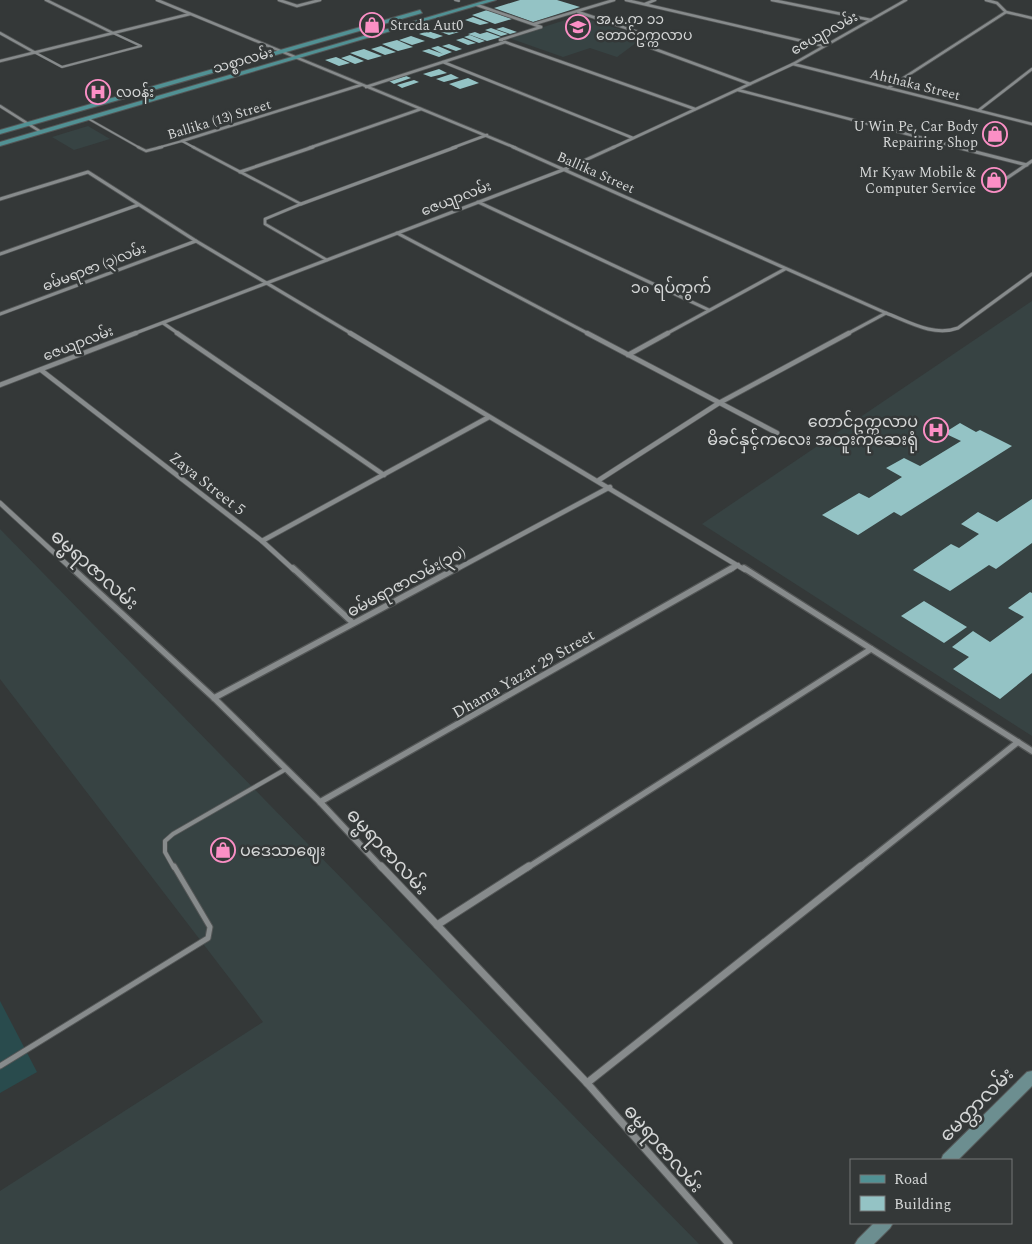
<svg xmlns="http://www.w3.org/2000/svg" width="1032" height="1244" font-family="Spectral,'Noto Sans Myanmar',serif">
	<style>
		.built { fill: #374343 }
		.green { fill: #294b4d }
		.building { fill: #94c3c5 }
		.lines { fill: none; stroke-linecap: round; stroke-linejoin: round }
		.service-far3-casing { stroke: #535656; stroke-width: 3 }
		.service-far2-casing { stroke: #535656; stroke-width: 4 }
		.service-far1-casing { stroke: #535656; stroke-width: 5.5 }
		.service-casing { stroke: #535656; stroke-width: 7 }
		.minor-far4-casing { stroke: #535656; stroke-width: 4 }
		.minor-far3-casing { stroke: #535656; stroke-width: 4.5 }
		.minor-far2-casing { stroke: #535656; stroke-width: 6 }
		.minor-far1-casing { stroke: #535656; stroke-width: 8 }
		.minor-casing { stroke: #535656; stroke-width: 9 }
		.secondary-casing { stroke: #535656; stroke-width: 2 }
		.primary-casing { stroke: #535656; stroke-width: 2 }
		.service-far3 { stroke: #878b8c; stroke-width: 2 }
		.service-far2 { stroke: #878b8c; stroke-width: 2.5 }
		.service-far1 { stroke: #878b8c; stroke-width: 4 }
		.service { stroke: #878b8c; stroke-width: 5 }
		.minor-far4 { stroke: #878b8c; stroke-width: 2.5 }
		.minor-far3 { stroke: #878b8c; stroke-width: 3 }
		.minor-far2 { stroke: #878b8c; stroke-width: 4.5 }
		.minor-far1 { stroke: #878b8c; stroke-width: 5.5 }
		.minor { stroke: #878b8c; stroke-width: 7 }
		.secondary { fill: #6c8e90; fill-rule: evenodd }
		.primary { fill: #519194; fill-rule: evenodd }
		.labels { text-anchor: middle; stroke-width: 5; stroke-linejoin: round; paint-order: stroke }
		.far-poi-label { font-size: 14px; fill: #d4d6d6; stroke: #343838; text-anchor: start }
		.far-street-label { font-size: 14px; fill: #d4d6d6; stroke: #343838 }
		.far-quarter-label { font-size: 16px; fill: #d4d6d6; stroke: #343838 }
		.poi-label { font-size: 16px; fill: #d4d6d6; stroke: #343838; text-anchor: end }
		.street-label { font-size: 16px; fill: #d4d6d6; stroke: #343838 }
		.near-street-label { font-size: 19px; fill: #d4d6d6; stroke: #343838 }
	</style>
	<rect width="100%" height="100%" fill="#343838"/>
	<g class="built">
		<path d="M578,16L644,37L617,57L590,48L563,57L509,38Z"/>
		<path d="M88,126L110,139L74,150L52,137Z"/>
		<path d="M1032,301V736L702,524Z"/>
		<path d="M0,529L699,1244H0V1191L263,1022L0,679Z"/>
	</g>
	<path class="green" d="M0,1001L37,1072L0,1093Z"/>
	<g class="building">
		<path d="M520,0H557L580,7L533,22L494,8Z"/>
		<path d="M487,10L512,19L495,24L472,15Z"/>
		<path d="M473,17L489,23L480,25L465,20Z"/>
		<path d="M450,23L464,28L457,30L443,25Z"/>
		<path d="M503,27L517,32L510,34L496,29Z"/>
		<path d="M447,28L459,32L449,35L438,31Z"/>
		<path d="M491,28L508,34L501,36L485,30Z"/>
		<path d="M428,31L443,36L434,39L419,34Z"/>
		<path d="M475,32L480,34L487,32L501,37L487,41L468,34Z"/>
		<path d="M470,35L485,41L479,43L464,37Z"/>
		<path d="M411,36L425,41L412,45L399,40Z"/>
		<path d="M463,38L476,43L468,45L456,40Z"/>
		<path d="M397,40L413,47L398,51L382,44Z"/>
		<path d="M449,44L462,49L456,51L442,46Z"/>
		<path d="M381,46L396,52L385,55L371,49Z"/>
		<path d="M438,46L452,52L439,57L422,51L429,49L443,54L431,48Z"/>
		<path d="M364,49L382,56L368,60L350,53Z"/>
		<path d="M350,55L364,61L355,64L341,58Z"/>
		<path d="M336,57L350,63L339,66L325,60Z"/>
		<path d="M439,69L447,73L431,77L423,74Z"/>
		<path d="M451,74L459,78L444,82L436,79Z"/>
		<path d="M406,76L411,78L394,84L389,81Z"/>
		<path d="M468,78L479,83L460,89L449,84Z"/>
		<path d="M414,80L419,82L402,88L397,85Z"/>
		<path d="M960,423L976,432L980,430L1012,446L901,516L894,512L858,535L822,515L859,493L869,498L902,477L886,468L904,458L920,466L961,441L944,433Z"/>
		<path d="M1032,499V543L996,569L989,565L950,591L913,570L951,544L959,548L979,534L961,524L978,512L997,522Z"/>
		<path d="M1030,592L1032,593V673L1000,699L953,669L969,657L952,647L973,631L990,642L1024,617L1008,608Z"/>
		<path d="M924,601L967,627L944,643L901,616Z"/>
	</g>
	<g class="lines">
		<defs>
			<g id="service-far3">
				<path d="M455,0L459,1"/>
				<path d="M113,33L141,46"/>
				<path d="M34,52L62,67L141,46"/>
				<path d="M87,118L140,148"/>
				<path d="M157,148L182,141L195,148"/>
			</g>
			<g id="service-far2">
				<path d="M138,147L146,151L162,147"/>
				<path d="M193,147L301,204"/>
				<path d="M301,204L265,219V224L327,260"/>
			</g>
			<path id="service-far1" d="M174,868L165,852V841L173,834L286,769"/>
			<path id="service" d="M0,1066L208,938L210,927L174,866"/>
			<g id="minor-far4">
				<path d="M46,0L113,33"/>
				<path d="M157,0L516,148"/>
				<path d="M279,0L297,6L320,0"/>
				<path d="M626,0L824,46"/>
				<path d="M772,0L871,20"/>
				<path d="M986,0L997,3L1006,12L1032,18"/>
				<path d="M645,4L655,0"/>
				<path d="M477,5L541,27"/>
				<path d="M578,12L647,35L649,37L645,42L649,47L750,84"/>
				<path d="M534,24L614,0"/>
				<path d="M0,33L34,52"/>
				<path d="M502,40H500L541,27"/>
				<path d="M0,61L190,14"/>
				<path d="M793,64L1032,124"/>
				<path d="M366,87L443,62"/>
				<path d="M888,88L1006,12"/>
				<path d="M738,90L961,148"/>
				<path d="M0,106L41,132"/>
				<path d="M979,110L1032,69"/>
				<path d="M633,138L443,62L505,42L695,109"/>
				<path d="M182,141L361,85"/>
				<path d="M309,148L421,109"/>
				<path d="M452,148L487,135"/>
				<path d="M612,148L793,64L906,0"/>
			</g>
			<g id="minor-far3">
				<path d="M513,147L886,313C909,322 934,337 958,328L1032,274"/>
				<path d="M956,147L1027,165"/>
				<path d="M240,172L313,147"/>
				<path d="M1004,180L1032,161"/>
				<path d="M0,199L88,172L196,241L352,334"/>
				<path d="M478,202L709,310"/>
				<path d="M301,204L456,147"/>
				<path d="M397,233L589,334"/>
				<path d="M0,254L138,205"/>
				<path d="M0,314L196,241"/>
				<path d="M163,323L179,334"/>
				<path d="M133,334L568,168L614,147"/>
				<path d="M666,334L785,269"/>
				<path d="M847,334L886,313"/>
			</g>
			<g id="minor-far2">
				<path d="M177,333L384,475"/>
				<path d="M350,333L745,570"/>
				<path d="M587,333L777,433"/>
				<path d="M628,355L668,333"/>
				<path d="M41,370L262,541L294,570"/>
				<path d="M0,385L136,333"/>
				<path d="M599,480L719,403L849,333"/>
				<path d="M0,503L73,570"/>
				<path d="M262,541L489,417"/>
				<path d="M455,570L610,487"/>
				<path d="M730,570L738,565"/>
			</g>
			<g id="minor-far1">
				<path d="M72,568L214,698L320,802L382,868"/>
				<path d="M293,568L353,623"/>
				<path d="M744,568L1032,751"/>
				<path d="M214,698L457,568"/>
				<path d="M320,802L732,568"/>
				<path d="M527,868L871,649"/>
				<path d="M859,868L1018,742"/>
			</g>
			<g id="minor">
				<path d="M381,866L587,1083L729,1244"/>
				<path d="M437,925L529,866"/>
				<path d="M587,1083L861,866"/>
			</g>
			<g id="secondary">
				<path d="M1032,1071V1086L958,1160H941L943,1155L1027,1072Z"/>
				<path d="M874,1223H893L890,1228L874,1244H855L858,1239Z"/>
			</g>
			<g id="primary">
				<path d="M487,0H496L0,146V142Z"/>
				<path d="M420,10L422,13L0,134V130Z"/>
			</g>
		</defs>
		<use href="#service-far3" class="service-far3-casing"/>
		<use href="#service-far2" class="service-far2-casing"/>
		<use href="#service-far1" class="service-far1-casing"/>
		<use href="#service" class="service-casing"/>
		<use href="#minor-far4" class="minor-far4-casing"/>
		<use href="#minor-far3" class="minor-far3-casing"/>
		<use href="#minor-far2" class="minor-far2-casing"/>
		<use href="#minor-far1" class="minor-far1-casing"/>
		<use href="#minor" class="minor-casing"/>
		<use href="#secondary" class="secondary-casing"/>
		<use href="#primary" class="primary-casing"/>
		<use href="#service-far3" class="service-far3"/>
		<use href="#service-far2" class="service-far2"/>
		<use href="#service-far1" class="service-far1"/>
		<use href="#service" class="service"/>
		<use href="#minor-far4" class="minor-far4"/>
		<use href="#minor-far3" class="minor-far3"/>
		<use href="#minor-far2" class="minor-far2"/>
		<use href="#minor-far1" class="minor-far1"/>
		<use href="#minor" class="minor"/>
		<use href="#secondary" class="secondary"/>
		<use href="#primary" class="primary"/>
	</g>
	<defs>
		<symbol id="shop-ring" viewBox="-11 -11 22 22"><circle r="9.5" fill="#343838" stroke="#fb8fc5" stroke-width="1.5"/><path d="M-5-2.5h2.3a2.7 3.5 0 0 1 5.4 0H5L5.5 6h-11ZM-1.5-2.5h3a1.5 2.3 0 0 0-3 0Z" fill="#fb8fc5"/></symbol>
		<symbol id="school-ring" viewBox="-11 -11 22 22"><circle r="9.5" fill="#343838" stroke="#fb8fc5" stroke-width="1.5"/><path d="M0-5L7-2L0 1L-7-2ZM-4 1L0 2.5L4 1V4Q0 6-4 4Z" fill="#fb8fc5"/></symbol>
		<symbol id="hospital-ring" viewBox="-11 -11 22 22"><circle r="9.5" fill="#343838" stroke="#fb8fc5" stroke-width="1.5"/><path d="M-5-5h3v3.5h4V-5h3V5h-3V1.5h-4V5h-3Z" fill="#fb8fc5"/></symbol>
	</defs>
	<g fill-rule="evenodd">
		<use href="#shop-ring" x="358" y="11" width="28" height="28"/>
		<use href="#school-ring" x="564" y="13" width="28" height="28"/>
		<use href="#hospital-ring" x="84" y="78" width="28" height="28"/>
		<use href="#shop-ring" x="981" y="120" width="28" height="28"/>
		<use href="#shop-ring" x="980" y="166" width="28" height="28"/>
		<use href="#hospital-ring" x="922" y="416" width="28" height="28"/>
		<use href="#shop-ring" x="209" y="836" width="28" height="28"/>
	</g>
	<g class="labels">
		<g class="far-poi-label">
			<text x="596" y="24">အ.မ.က ၁၁<tspan x="596" dy="16">တောင်ဥက္ကလာပ</tspan></text>
			<text x="390" y="30">Strcda Aut0</text>
			<text x="116" y="97">လဝန်း</text>
			<text x="978" y="131" text-anchor="end">U Win Pe, Car Body<tspan x="978" dy="16">Repairing Shop</tspan></text>
			<text x="976" y="177" text-anchor="end">Mr Kyaw Mobile &amp;<tspan x="976" dy="16">Computer Service</tspan></text>
		</g>
		<g class="far-street-label">
			<text transform="translate(824 33) rotate(-29)" y="5">ဇေယျာလမ်း</text>
			<text transform="translate(243 60) rotate(-16)" y="5">သစ္စာလမ်း</text>
			<text transform="translate(915 84) rotate(14)" y="5">Ahthaka Street</text>
			<text transform="translate(219 119) rotate(-17)" y="5">Ballika (13) Street</text>
			<text transform="translate(596 172) rotate(24)" y="5">Ballika Street</text>
			<text transform="translate(456 198) rotate(-21)" y="5">ဇေယျာလမ်း</text>
			<text transform="translate(94 267) rotate(-21)" y="5">ဓမ်မရာဇာ (၃)လမ်း</text>
			<text transform="translate(78 343) rotate(-21)" y="5">ဇေယျာလမ်း</text>
		</g>
		<g class="far-quarter-label">
			<text x="671" y="293">၁o ရပ်ကွက်</text>
		</g>
		<g class="poi-label">
			<text x="918" y="427">တောင်ဥက္ကလာပ<tspan x="918" dy="18">မိခင်နှင့်ကလေး အထူးကုဆေးရုံ</tspan></text>
			<text x="240" y="856" text-anchor="start">ပဒေသာဈေး</text>
		</g>
		<g class="street-label">
			<text transform="translate(208 483) rotate(38)" y="6">Zaya Street 5</text>
			<text transform="translate(406 581) rotate(-28)" y="6">ဓမ်မရာဇာလမ်း(၃၀)</text>
			<text transform="translate(523 673) rotate(-30)" y="6">Dhama Yazar 29 Street</text>
		</g>
		<g class="near-street-label">
			<text transform="translate(95 569) rotate(42)" y="7">ဓမ္မရာဇာလမ်း</text>
			<text transform="translate(388 851) rotate(47)" y="7">ဓမ္မရာဇာလမ်း</text>
			<text transform="translate(976 1104) rotate(-45)" y="7">မေတ္တာလမ်း</text>
			<text transform="translate(664 1148) rotate(49)" y="7">ဓမ္မရာဇာလမ်း</text>
		</g>
	</g>
	<rect x="850" y="1159" width="162" height="65" fill="#343838" stroke="#747777"/>
	<rect x="860" y="1175" width="25" height="8" fill="#519194" stroke="#747777"/>
	<text x="894" y="1184" font-size="15" fill="#d4d6d6">Road</text>
	<rect x="860" y="1196" width="25" height="15" fill="#94c3c5" stroke="#747777"/>
	<text x="894" y="1209" font-size="15" fill="#d4d6d6">Building</text>
</svg>
